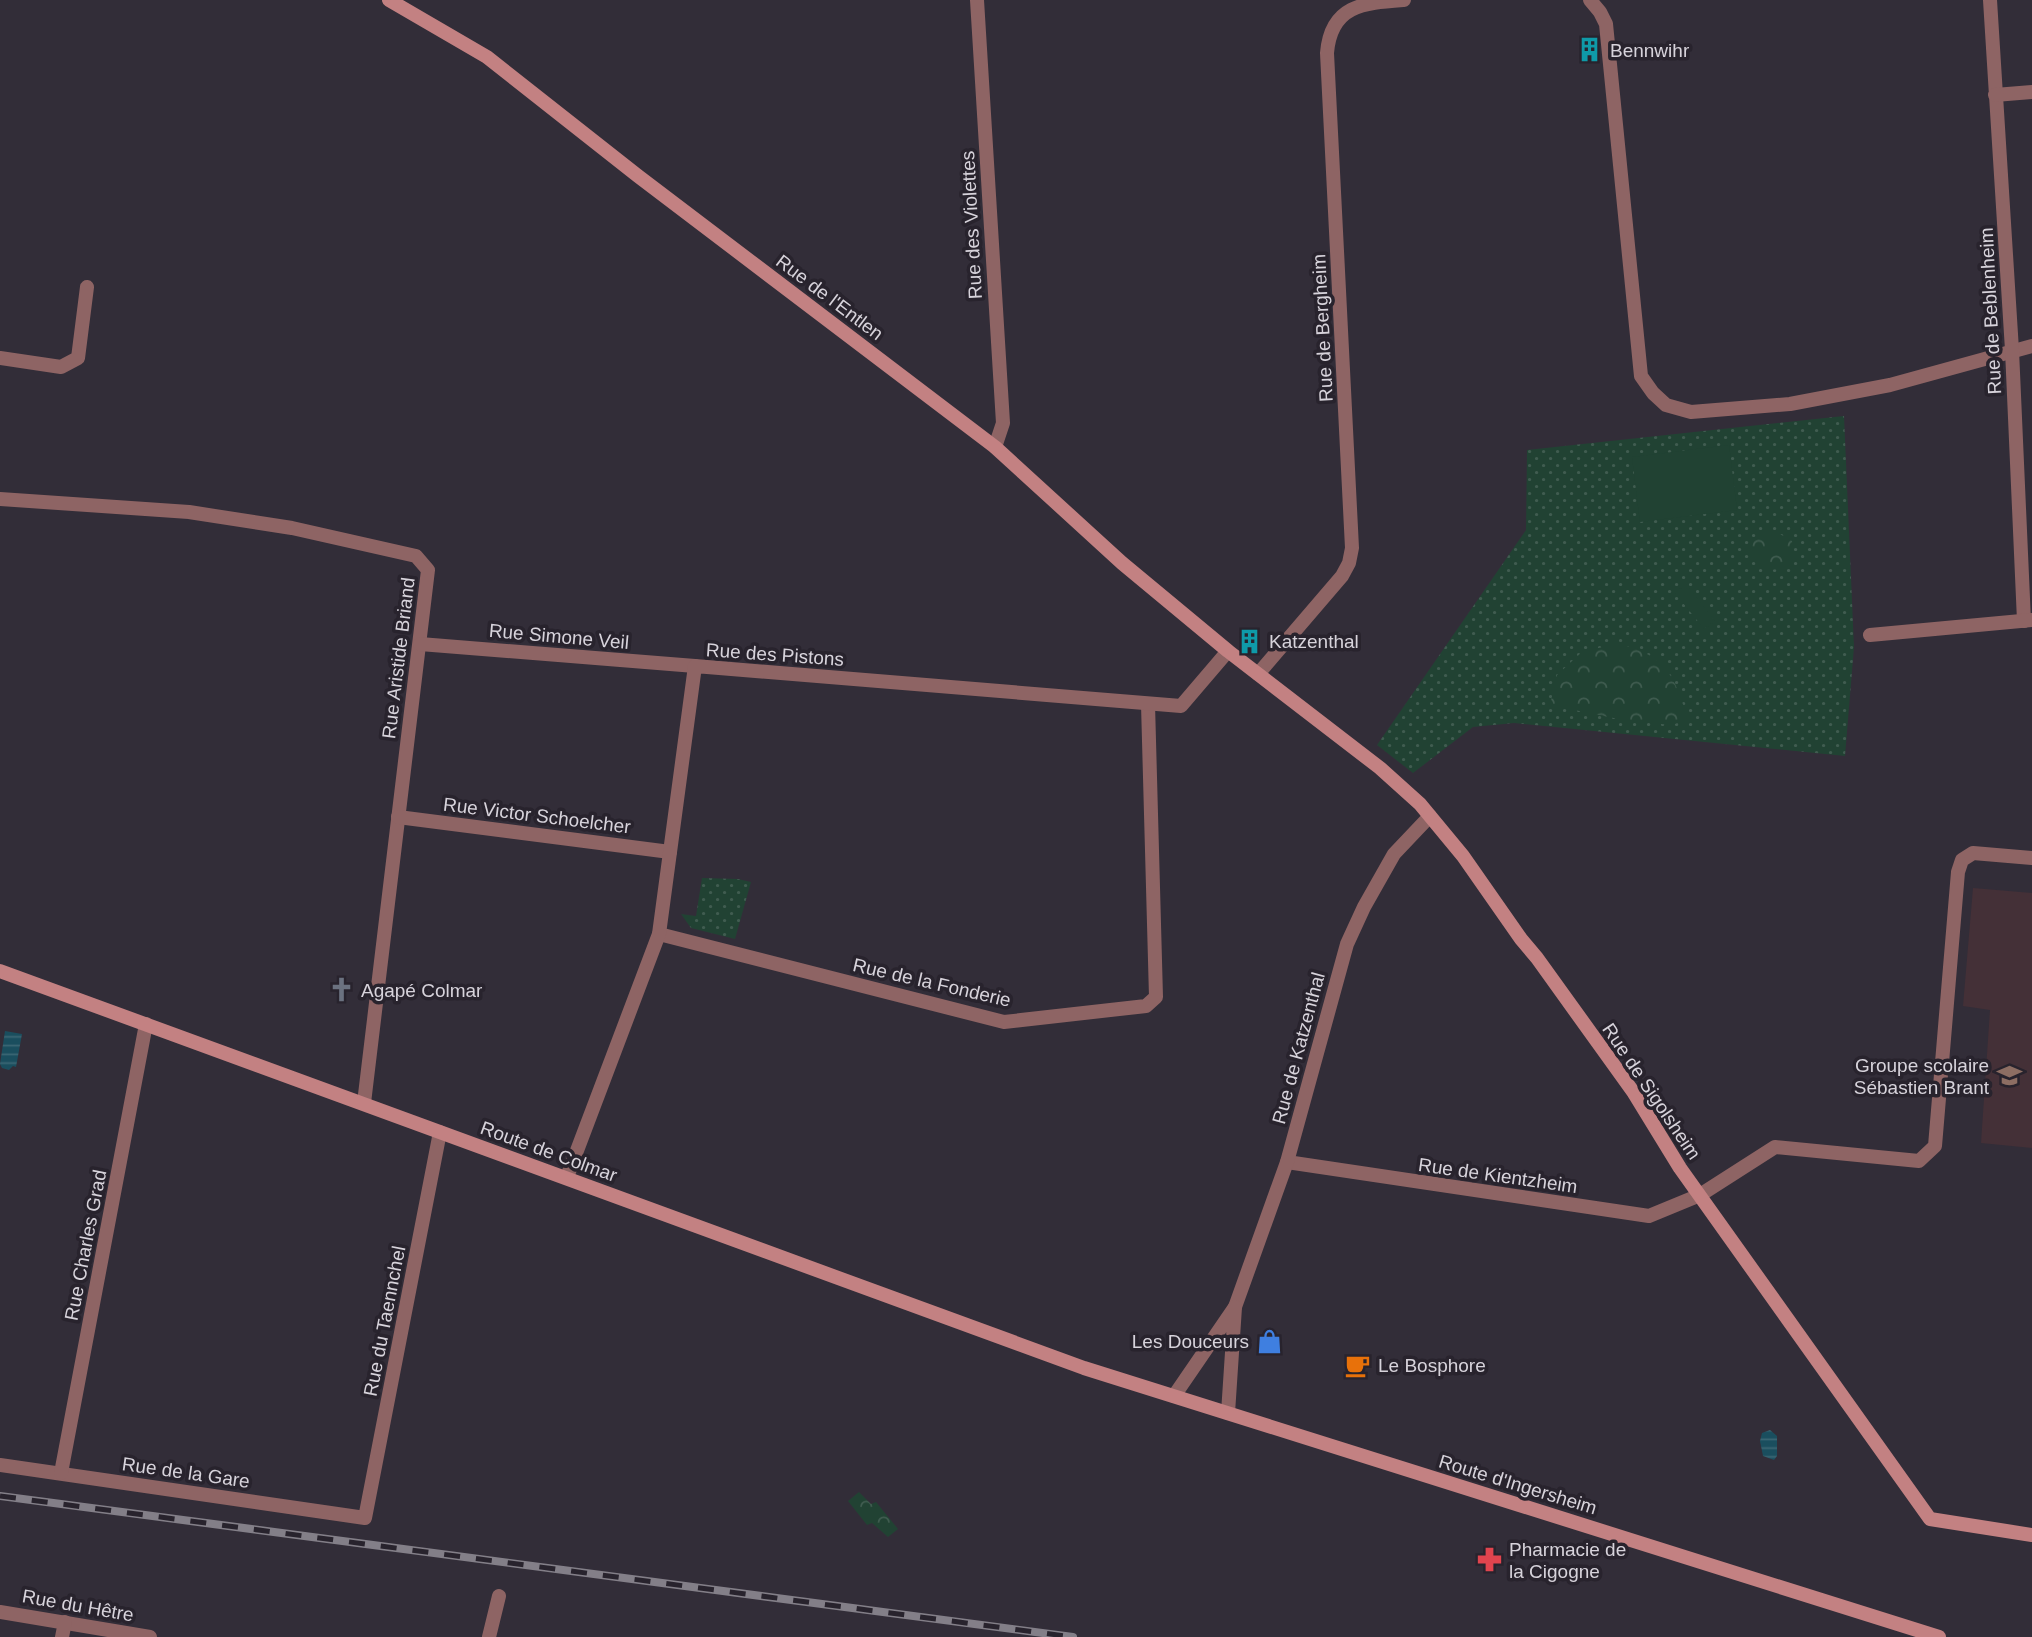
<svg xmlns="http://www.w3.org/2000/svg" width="2032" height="1637" font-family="Arial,sans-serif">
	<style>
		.education { fill: #443037 }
		.grass { fill: url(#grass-dots) }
		.park { fill: url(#park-crowns) }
		.pitch { fill: #214233 }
		.water { fill: url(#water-rules) }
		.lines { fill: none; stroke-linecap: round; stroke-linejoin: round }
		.street { stroke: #8e6464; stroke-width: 14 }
		.secondary { stroke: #c38182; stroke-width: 14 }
		.rail-casing { stroke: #837f88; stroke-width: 8 }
		.rail { stroke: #28232d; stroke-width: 5; stroke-dasharray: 16; stroke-linecap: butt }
		.labels { text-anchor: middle; stroke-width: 7; stroke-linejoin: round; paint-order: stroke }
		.poi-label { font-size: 19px; fill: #d7d3db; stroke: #28232d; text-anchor: start }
		.street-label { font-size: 19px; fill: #d7d3db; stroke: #28232d }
	</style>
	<defs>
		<pattern id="grass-dots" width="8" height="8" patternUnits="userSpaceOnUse" patternTransform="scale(1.75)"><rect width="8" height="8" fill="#214233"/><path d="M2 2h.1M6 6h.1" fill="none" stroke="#405c50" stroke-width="1.8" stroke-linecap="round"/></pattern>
		<pattern id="park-crowns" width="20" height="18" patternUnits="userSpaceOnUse" patternTransform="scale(1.75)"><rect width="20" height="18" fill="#214233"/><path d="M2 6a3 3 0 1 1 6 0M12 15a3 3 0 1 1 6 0" fill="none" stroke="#405c50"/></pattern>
		<pattern id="water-rules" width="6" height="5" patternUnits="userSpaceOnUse" patternTransform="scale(1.75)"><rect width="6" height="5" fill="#1a4e5e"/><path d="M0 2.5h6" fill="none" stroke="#3b6774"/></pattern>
	</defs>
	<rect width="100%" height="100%" fill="#322d38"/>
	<path class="education" d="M1973,888L2032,893V1148L1981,1143L1990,1010L1963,1006Z"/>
	<g class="grass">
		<path d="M1844,416L1854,647L1845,756L1514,723L1473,727L1413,773L1377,745L1526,530L1527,450Z"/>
		<path d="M702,878L738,879L751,882L735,939L691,928L681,914L696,916Z"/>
	</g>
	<g class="park">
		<path d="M1768,532L1780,534L1792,541L1794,555L1789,565C1767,576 1754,566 1747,545Z"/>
		<path d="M1619,644C1667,656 1673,674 1688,719L1672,725L1628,721L1550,705L1557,675L1583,651Z"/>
		<path d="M859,1492L871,1504L876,1502L898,1529L888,1537L872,1523L867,1525L848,1501Z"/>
	</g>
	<g class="pitch">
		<path d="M1729,445L1737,510L1640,522L1632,457Z"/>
		<path d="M1686,584L1715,621L1704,629L1675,593Z"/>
	</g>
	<g class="water">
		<path d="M5,1031L22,1034L16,1067L13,1066L9,1070L2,1068L0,1064Z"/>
		<path d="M1770,1430L1777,1436V1456L1774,1460L1763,1456L1760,1441L1762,1433Z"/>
	</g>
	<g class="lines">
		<g class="street">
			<path d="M977,0L1003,423L995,447"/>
			<path d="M1590,0L1600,12L1606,24L1641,376L1653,393L1666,405L1691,412L1790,404L1890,385L2032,346"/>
			<path d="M1990,0L2012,350L2024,621"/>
			<path d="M1995,95L2032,92"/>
			<path d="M0,358L61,367L78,358L87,287"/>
			<path d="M0,499L189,512L292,528L416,556L428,570L364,1103"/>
			<path d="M1870,635L2032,620"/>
			<path d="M420,644L695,666"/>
			<path d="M1258,674L1342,576L1349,563L1352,548L1327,53C1331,5 1363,3 1404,0"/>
			<path d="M398,817L670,852"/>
			<path d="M659,934L1004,1022L1146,1006L1156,997L1148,704"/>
			<path d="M1287,1162L1649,1216L1700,1195L1775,1147L1919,1161L1935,1146L1958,872L1962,860L1973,853L2032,858"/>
			<path d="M567,1177L659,934L695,666L1181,706L1228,651"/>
			<path d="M1235,1307L1287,1162L1347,944L1364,907L1394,854L1430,816"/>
			<path d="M1174,1396L1235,1307L1228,1413"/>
			<path d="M0,1465L365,1518L440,1132"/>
			<path d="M61,1473L146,1024"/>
			<path d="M0,1612L150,1637"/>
			<path d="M62,1637L65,1622"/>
			<path d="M489,1637L499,1596"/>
		</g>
		<g class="secondary">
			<path d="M389,0L487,57L638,176L995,447L1122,563L1228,651L1380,768L1420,804L1463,856L1521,939L1537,958L1634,1093L1680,1168L1930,1519L2032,1535"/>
			<path d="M0,971L1084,1368L1939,1637"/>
		</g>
		<defs>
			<path id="rail" d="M0,1496L1073,1637"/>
		</defs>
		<use href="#rail" class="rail-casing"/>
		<use href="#rail" class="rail"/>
	</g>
	<defs>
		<symbol id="building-bare" viewBox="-9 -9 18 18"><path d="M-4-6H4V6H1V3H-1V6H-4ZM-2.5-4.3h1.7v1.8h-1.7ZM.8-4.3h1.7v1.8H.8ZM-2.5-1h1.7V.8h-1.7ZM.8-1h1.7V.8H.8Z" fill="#0f9aa8" stroke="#28232d" stroke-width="2.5" paint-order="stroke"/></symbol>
		<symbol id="church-bare" viewBox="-9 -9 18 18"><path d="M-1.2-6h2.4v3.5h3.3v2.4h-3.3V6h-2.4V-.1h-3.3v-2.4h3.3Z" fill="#6b7280" stroke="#28232d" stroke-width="2.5" paint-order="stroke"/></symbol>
		<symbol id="school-bare" viewBox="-9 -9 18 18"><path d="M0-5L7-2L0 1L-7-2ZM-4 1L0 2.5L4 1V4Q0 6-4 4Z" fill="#8d6e63" stroke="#28232d" stroke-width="2.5" paint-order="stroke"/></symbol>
		<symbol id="shop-bare" viewBox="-9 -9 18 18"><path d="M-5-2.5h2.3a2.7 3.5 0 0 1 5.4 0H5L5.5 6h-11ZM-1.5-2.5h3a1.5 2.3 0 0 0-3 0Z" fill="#3f7fe0" stroke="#28232d" stroke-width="2.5" paint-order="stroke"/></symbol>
		<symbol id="cafe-bare" viewBox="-9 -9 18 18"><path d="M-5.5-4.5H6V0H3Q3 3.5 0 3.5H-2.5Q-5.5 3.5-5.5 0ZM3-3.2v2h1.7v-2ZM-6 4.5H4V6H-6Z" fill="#e8710a" stroke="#28232d" stroke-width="2.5" paint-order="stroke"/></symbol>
		<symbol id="pharmacy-bare" viewBox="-9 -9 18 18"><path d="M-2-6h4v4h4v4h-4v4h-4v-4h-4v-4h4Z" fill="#e0444e" stroke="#28232d" stroke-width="2.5" paint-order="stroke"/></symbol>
	</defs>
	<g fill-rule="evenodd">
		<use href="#building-bare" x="1572" y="32" width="35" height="35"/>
		<use href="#building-bare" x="1232" y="624" width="35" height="35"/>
		<use href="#church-bare" x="324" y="972" width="35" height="35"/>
		<use href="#school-bare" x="1992" y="1058" width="35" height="35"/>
		<use href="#shop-bare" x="1252" y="1324" width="35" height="35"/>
		<use href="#cafe-bare" x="1340" y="1348" width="35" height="35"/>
		<use href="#pharmacy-bare" x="1472" y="1542" width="35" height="35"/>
	</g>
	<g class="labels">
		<g class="poi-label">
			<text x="1610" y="57">Bennwihr</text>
			<text x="1269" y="648">Katzenthal</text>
			<text x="361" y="997">Agapé Colmar</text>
			<text x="1989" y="1072" text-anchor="end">Groupe scolaire<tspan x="1989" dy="22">Sébastien Brant</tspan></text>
			<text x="1249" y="1348" text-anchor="end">Les Douceurs</text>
			<text x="1378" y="1372">Le Bosphore</text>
			<text x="1509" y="1556">Pharmacie de<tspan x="1509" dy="22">la Cigogne</tspan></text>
		</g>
		<g class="street-label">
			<text transform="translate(971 225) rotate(-93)" y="7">Rue des Violettes</text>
			<text transform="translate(830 297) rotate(37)" y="7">Rue de l'Entlen</text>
			<text transform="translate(1990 311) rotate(-93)" y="7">Rue de Beblenheim</text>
			<text transform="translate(1322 328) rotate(-93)" y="7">Rue de Bergheim</text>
			<text transform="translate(559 636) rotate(5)" y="7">Rue Simone Veil</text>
			<text transform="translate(775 654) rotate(4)" y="7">Rue des Pistons</text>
			<text transform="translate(398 658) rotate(-83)" y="7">Rue Aristide Briand</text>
			<text transform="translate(537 815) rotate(7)" y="7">Rue Victor Schoelcher</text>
			<text transform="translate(932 982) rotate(13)" y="7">Rue de la Fonderie</text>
			<text transform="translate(1298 1048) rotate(-75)" y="7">Rue de Katzenthal</text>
			<text transform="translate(1652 1091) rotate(56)" y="7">Rue de Sigolsheim</text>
			<text transform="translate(549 1151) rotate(20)" y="7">Route de Colmar</text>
			<text transform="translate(1498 1175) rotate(8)" y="7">Rue de Kientzheim</text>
			<text transform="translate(85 1245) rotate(-79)" y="7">Rue Charles Grad</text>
			<text transform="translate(384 1321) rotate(-79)" y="7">Rue du Taennchel</text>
			<text transform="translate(186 1472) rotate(8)" y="7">Rue de la Gare</text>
			<text transform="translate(1518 1484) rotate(17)" y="7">Route d'Ingersheim</text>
			<text transform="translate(78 1605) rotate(10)" y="7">Rue du Hêtre</text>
		</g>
	</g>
</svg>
